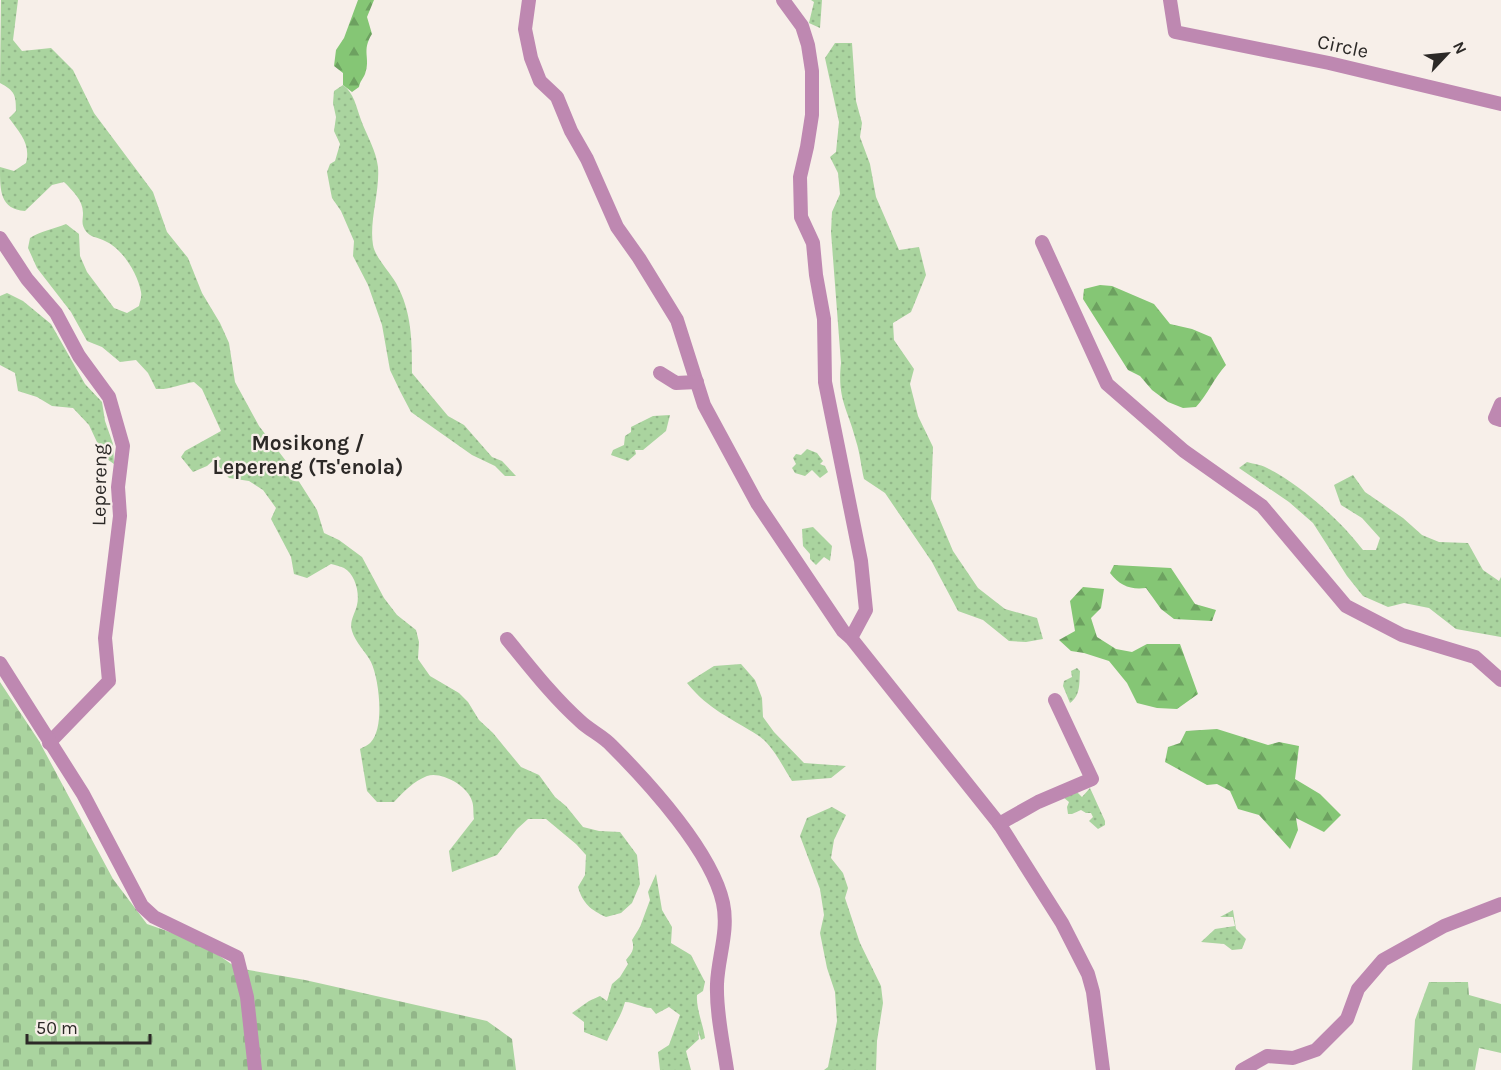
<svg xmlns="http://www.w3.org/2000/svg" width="1501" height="1070" font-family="Karla,sans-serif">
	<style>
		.grass { fill: url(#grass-dots) }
		.forest { fill: url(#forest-firs) }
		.cemetery { fill: url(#cemetery-stones) }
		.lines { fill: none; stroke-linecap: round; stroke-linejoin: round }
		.street { stroke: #be88b1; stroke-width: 14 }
		.labels { text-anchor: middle; stroke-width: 4.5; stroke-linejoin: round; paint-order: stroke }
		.street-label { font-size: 20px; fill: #2c2927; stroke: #f7efe9 }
		.neighbourhood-label { font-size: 21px; font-weight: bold; fill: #2c2927; stroke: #f7efe9 }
	</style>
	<defs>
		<pattern id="grass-dots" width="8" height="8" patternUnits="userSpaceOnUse" patternTransform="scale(1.5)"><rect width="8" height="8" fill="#aad49f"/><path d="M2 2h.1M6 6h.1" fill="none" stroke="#92b689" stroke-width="1.8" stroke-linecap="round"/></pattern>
		<pattern id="forest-firs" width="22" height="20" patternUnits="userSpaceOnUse" patternTransform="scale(1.5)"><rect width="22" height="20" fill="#85c675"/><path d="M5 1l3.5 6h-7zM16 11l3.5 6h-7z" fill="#6da160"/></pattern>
		<pattern id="cemetery-stones" width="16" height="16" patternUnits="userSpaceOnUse" patternTransform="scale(1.5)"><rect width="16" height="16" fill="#aad49f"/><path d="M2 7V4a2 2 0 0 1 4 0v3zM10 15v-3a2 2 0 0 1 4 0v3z" fill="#92b689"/></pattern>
	</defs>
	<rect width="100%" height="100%" fill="#f7efe9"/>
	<g class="grass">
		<path d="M1,0H18L13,40L22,51L51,48L73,70L94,113L153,192L167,232L188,258L202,293L220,323L229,343L235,382L259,426L286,461L317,510L324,533L339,540L362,557L384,598L397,615L416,630L419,642L418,659L430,676L459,693L468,702L479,720L493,733L521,767L539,775L555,797L566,806L583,827L599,831L620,832L637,855L640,884L632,903L621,913L606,917C591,910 583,904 578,887L585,875L586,855L576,844L546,819H528L517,829L497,855L452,872L449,851L474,819C473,814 474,806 472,801C468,786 441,771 427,776C414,781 403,792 394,802H377L367,791L360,749C363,747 369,745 371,742C385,727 379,679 371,662C366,652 355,642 352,631C349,621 355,614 357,605C360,593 355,574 344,568C340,566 335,565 331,564L307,578L294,574L291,557L271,519L276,508L263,490L249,481L229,478L216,463L221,459L218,456L207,466L193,472L181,457L185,451L221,431L202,389L194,382C180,384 170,390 156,389L148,373L136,360L120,362L102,347L87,341L71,312L37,268L28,248L30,238C41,231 54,229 66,224L79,234L80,256L87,272L114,308L127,313L139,306C140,301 142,297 141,292C138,274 122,248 105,241C98,237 90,238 85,230C81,223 83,220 83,213C83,200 72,190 64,182L52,185L25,211C0,209 0,191 0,167L14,171L26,163C31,144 20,133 9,118L16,111C16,95 15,91 0,83Z"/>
		<path d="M811,0H822L820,28L809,23L814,2Z"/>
		<path d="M835,43H852L856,101L862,123L860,137L870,164L876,197L899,250L919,247L926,275L911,312L893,323L894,340L914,369L910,384L918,416L933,447L931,499L953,551L978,588L1005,609L1037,618L1043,639L1026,642L1009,641L983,620L958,611L932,562L885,493L864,479C861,466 860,453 856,441C848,409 837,400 841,363L831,232L832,212L840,194L838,173L830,157L836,152L839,122L825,58Z"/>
		<path d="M343,85C354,93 356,106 361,120C367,136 376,150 378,167C380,191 369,221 373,245C375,257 389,271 396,283C412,312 412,341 412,373L448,416L464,425L492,457L502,461L516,476H505L495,466L472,455L411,412L400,391L390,370L382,325L368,285L353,256L354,241L341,211L332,198L330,188L327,172L330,164L335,161L340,144L334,131L336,117L333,103L334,91Z"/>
		<path d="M7,293L23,301L51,324L85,384L102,402L105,421L113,444L114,464L104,457L89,425L73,408L52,406L37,397L18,391L15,373L0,365V296Z"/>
		<path d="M670,415L666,431L643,450H635L636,454L628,461L611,455L613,450L624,445L625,436L631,432V427L653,416Z"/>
		<path d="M807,449L817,453L823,461L820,464L825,466L828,472L820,478L812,470L805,476L795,473L792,468L796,464L793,458L796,454L801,455Z"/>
		<path d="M1247,462C1254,464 1263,465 1269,469C1302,486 1341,521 1363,550H1376L1380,538L1362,518L1341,505L1334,485L1353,475L1365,492L1403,518L1422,535L1439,542L1468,543L1483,570L1499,581L1501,577V637L1456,629L1429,608L1404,603L1388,607L1363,596L1347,576L1313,523L1289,502L1239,468Z"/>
		<path d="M813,527L832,546L830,561L824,557L816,565L810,559V554L803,546L802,529Z"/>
		<path d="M741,664L755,680L762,698L763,717L774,732L804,763L846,766L831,778L792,781C783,767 773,746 759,736C730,717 710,711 687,683L714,666Z"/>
		<path d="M1077,668L1080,671C1079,683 1081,695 1070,703L1063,686L1064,681L1072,677L1071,671Z"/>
		<path d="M1090,788L1105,821V825L1098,829L1089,821L1093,817L1091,813H1086L1081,810L1072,814H1068L1067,807L1069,802L1063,797L1076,791L1082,797Z"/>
		<path d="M832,807L846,815L834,840L831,858L843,873L848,888L845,898L860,943L881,986L883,1003L877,1041L876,1070H824L828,1067L837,1021L835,992L827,968L820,933L824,915L820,889L800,836L807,818Z"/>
		<path d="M656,874L662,910L672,927L671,943L691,955L705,982L703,991L697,995C696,1009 703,1024 705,1038L701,1040L698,1030L699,1039L686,1051L691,1070H660L658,1052L669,1045L680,1015L669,1007L656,1014L651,1008C641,1008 635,1002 625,1002C621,1017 613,1027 607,1041L584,1032V1022L572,1013L589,1001L600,996L607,1001L612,984L620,977L628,964L626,960C632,953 635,949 632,940L640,927L650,900L648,892Z"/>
		<path d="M1233,910L1236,929L1246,939L1242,949L1232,950L1224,944L1201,942L1215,929L1235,926L1233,917H1220Z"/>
	</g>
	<g class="forest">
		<path d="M358,0H374L367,17L372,34C361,51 371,58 365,74C363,79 360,81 359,87L352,92L343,85V73L334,66L336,50L344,38Z"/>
		<path d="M1100,285L1112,286L1154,304L1170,324L1192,329L1211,337L1226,365C1214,378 1208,394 1196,407L1183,408L1168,402L1152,390L1140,376L1128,370L1083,299L1084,289Z"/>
		<path d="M1114,565L1171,568L1195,604L1216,610L1212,621L1174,619L1161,609L1146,588C1131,590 1120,586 1110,573Z"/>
		<path d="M1083,587L1104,589L1101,608L1091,618L1097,637L1116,649L1132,652L1147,644H1180L1198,694L1177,709L1157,708L1137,703L1127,683L1109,661L1084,653L1071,651L1059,640L1075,631L1070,601Z"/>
		<path d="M1217,729L1268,745L1279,742L1299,746L1295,779L1320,794L1341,815L1324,832L1296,818L1298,830L1290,849L1259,815L1238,809L1230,791L1217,784L1207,785L1165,762L1168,747L1180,743L1186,731Z"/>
	</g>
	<g class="cemetery">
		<path d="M0,682L39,741L113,879L147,924L201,943L237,968L305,980L487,1021L512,1039L516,1070H0Z"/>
		<path d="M1429,982H1468L1469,995L1501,1004V1053L1479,1048L1475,1070H1412L1415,1020Z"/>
	</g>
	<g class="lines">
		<g class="street">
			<path d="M529,0L525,29L531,58L540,81L557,97L571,131L587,159L617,227L639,258L677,320L704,405L757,503L843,631L851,638L1000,825L1062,923L1088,974L1093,992L1103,1070"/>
			<path d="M783,0L802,26L808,45L812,71V115L807,147L800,177L801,217L813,243L816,275L824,319L825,382L861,561L866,610L851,638"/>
			<path d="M1170,0L1175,32L1329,63L1501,104"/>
			<path d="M0,238L27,279L56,313L79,356L109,397L123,446L118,487L120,516L105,638L109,681L49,743"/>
			<path d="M1042,242L1107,384L1184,451L1262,506L1346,606L1402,635L1475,657L1501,680"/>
			<path d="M660,373L676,383L697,382"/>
			<path d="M1501,404L1495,418L1501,420"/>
			<path d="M507,639C530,667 553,697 580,721C589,730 603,736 612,746C649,783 712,852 723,903C729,931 718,957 717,984C716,1013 723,1042 727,1070"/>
			<path d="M0,663L83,794L142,906L154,917L237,957L247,997L255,1070"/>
			<path d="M999,824L1038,802L1092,779L1055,700"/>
			<path d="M1242,1070L1267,1056L1293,1058L1316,1050L1347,1019L1358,989L1383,960L1444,926L1501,904"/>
		</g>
	</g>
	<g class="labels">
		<g class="street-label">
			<text transform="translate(1343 46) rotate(12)" y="7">Circle</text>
			<text transform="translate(99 485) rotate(-89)" y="7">Lepereng</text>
		</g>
		<g class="neighbourhood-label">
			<text x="308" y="450">Mosikong /<tspan x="308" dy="24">Lepereng (Ts'enola)</tspan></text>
		</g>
	</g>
	<g transform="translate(1447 54) rotate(64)" stroke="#f7efe9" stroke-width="4.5" paint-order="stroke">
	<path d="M0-4.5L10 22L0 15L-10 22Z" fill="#2c2927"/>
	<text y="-9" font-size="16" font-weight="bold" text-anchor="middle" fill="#2c2927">N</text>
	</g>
	<path d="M27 1034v9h123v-9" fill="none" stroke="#2c2927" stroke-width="3"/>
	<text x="36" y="1034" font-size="18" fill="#2c2927" stroke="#f7efe9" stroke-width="4.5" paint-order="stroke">50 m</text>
</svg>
